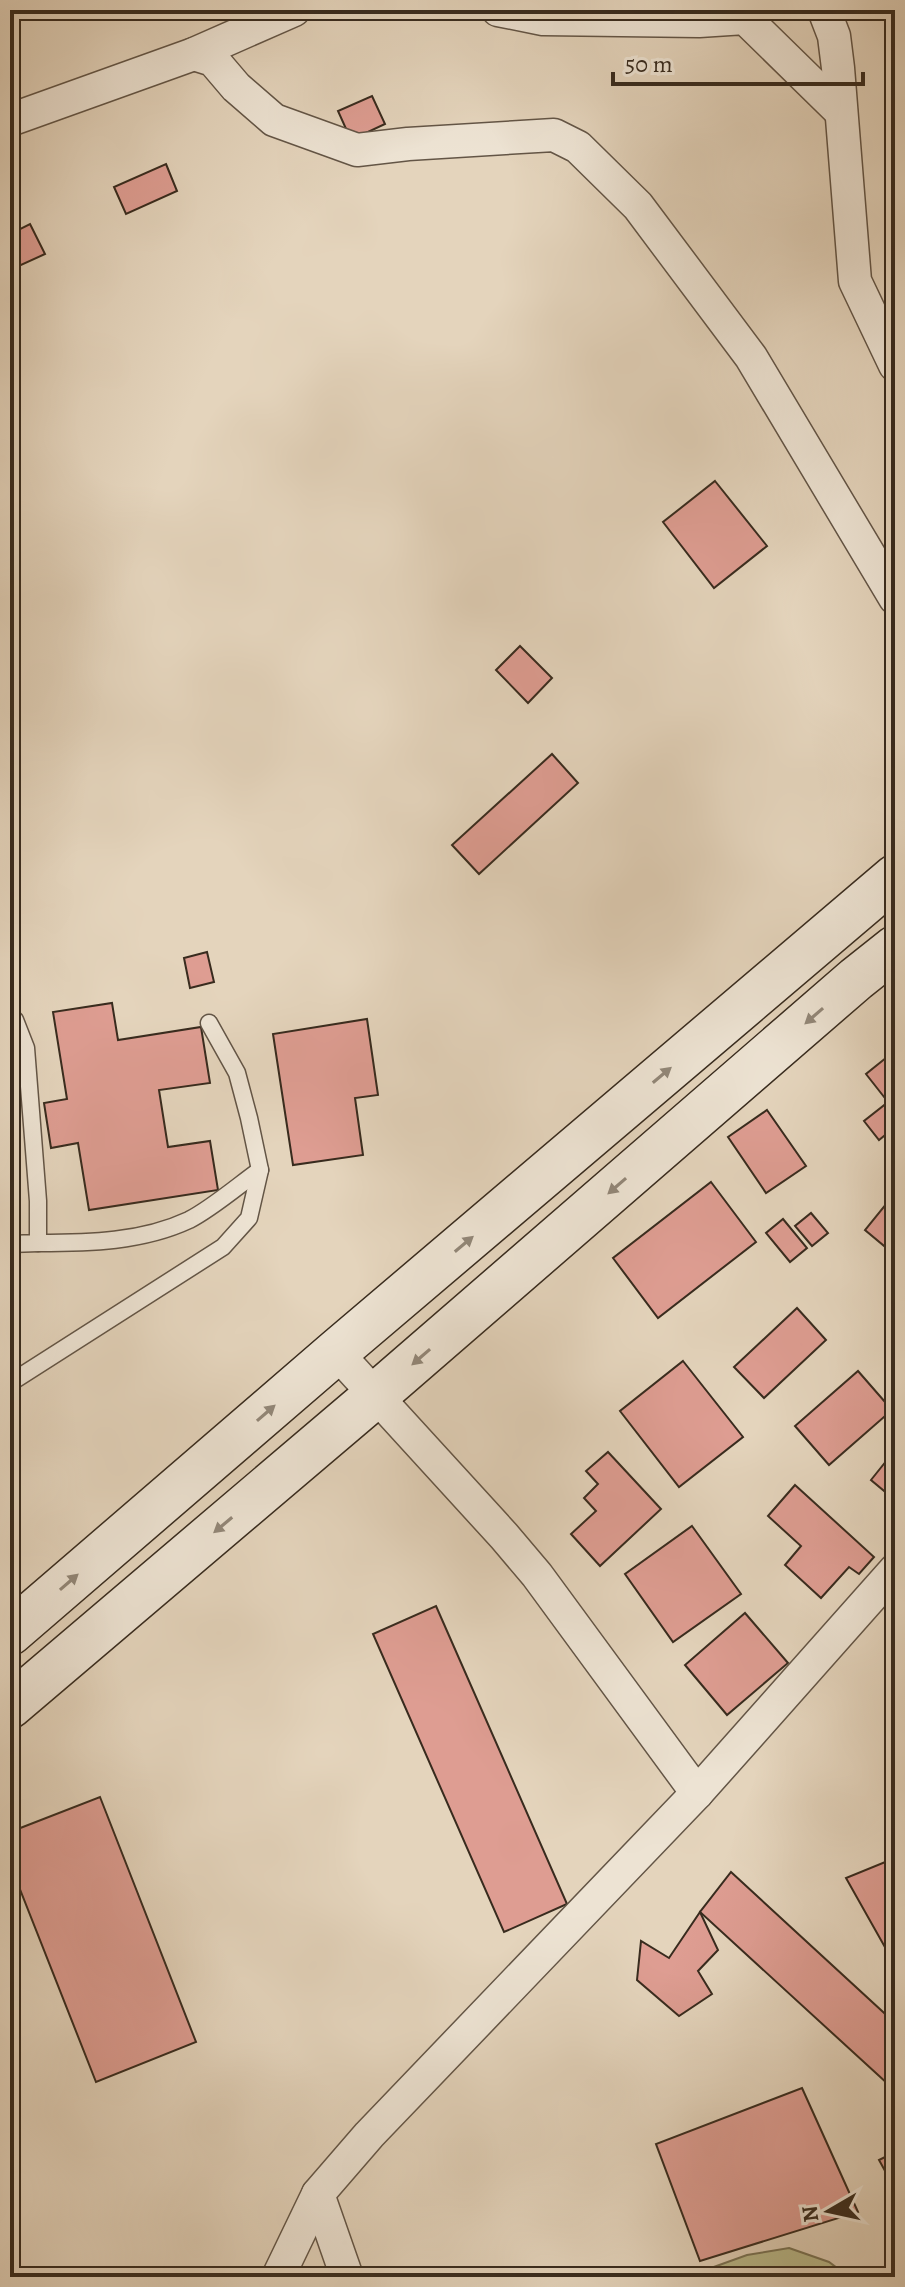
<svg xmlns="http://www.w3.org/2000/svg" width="905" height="2287" font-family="Alegreya,serif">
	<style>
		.green { fill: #babb8c; stroke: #797355; stroke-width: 2 }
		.building { fill: #de9d92; stroke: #382b1e; stroke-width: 2 }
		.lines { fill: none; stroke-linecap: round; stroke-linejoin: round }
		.lane-casing { stroke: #635546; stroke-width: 19 }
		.street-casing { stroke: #635546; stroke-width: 35 }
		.secondary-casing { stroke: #382b1e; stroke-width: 47 }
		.lane { stroke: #ede3d3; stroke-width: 16 }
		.street { stroke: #ede3d3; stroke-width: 32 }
		.secondary { stroke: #ede3d3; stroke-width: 44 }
		.oneway { fill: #928778 }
	</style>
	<rect width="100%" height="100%" fill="#e4d4bc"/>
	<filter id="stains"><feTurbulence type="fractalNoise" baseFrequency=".0025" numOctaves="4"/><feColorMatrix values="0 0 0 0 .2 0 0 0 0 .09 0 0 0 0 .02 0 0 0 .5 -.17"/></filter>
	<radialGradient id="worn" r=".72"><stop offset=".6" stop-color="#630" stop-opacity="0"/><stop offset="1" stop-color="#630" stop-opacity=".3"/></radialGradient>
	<path class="green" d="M789,2248L829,2262L849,2277H686L747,2255Z"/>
	<g class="building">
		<path d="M372,96L385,124L351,140L338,111Z"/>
		<path d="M166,164L177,191L126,214L114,187Z"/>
		<path d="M30,224L45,254L10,270V234Z"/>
		<path d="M715,481L767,546L714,588L663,522Z"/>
		<path d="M520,646L552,678L528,703L496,670Z"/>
		<path d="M552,754L578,783L479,874L452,845Z"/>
		<path d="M207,952L214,982L190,988L184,958Z"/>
		<path d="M112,1003L118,1040L201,1027L210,1083L159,1090L168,1147L210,1141L218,1190L89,1210L78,1143L51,1148L44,1103L67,1099L53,1012Z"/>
		<path d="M367,1019L378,1095L355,1098L363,1155L293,1165L273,1034Z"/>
		<path d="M892,1053L895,1056V1127L879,1140L864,1121L888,1102L866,1074Z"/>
		<path d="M767,1110L806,1166L766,1193L728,1137Z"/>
		<path d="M711,1182L756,1242L658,1318L613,1258Z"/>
		<path d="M895,1193V1255L865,1230Z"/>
		<path d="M811,1213L828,1233L812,1246L795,1226Z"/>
		<path d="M783,1219L807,1248L790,1262L766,1233Z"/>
		<path d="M797,1308L826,1340L764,1398L734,1367Z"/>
		<path d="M683,1361L743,1437L679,1487L620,1411Z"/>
		<path d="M858,1371L892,1410L829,1465L795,1426Z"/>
		<path d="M895,1450V1500L871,1480Z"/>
		<path d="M608,1452L661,1509L600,1566L571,1534L596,1511L584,1498L598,1484L586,1471Z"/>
		<path d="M795,1485L874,1557L859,1574L849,1567L821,1598L785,1565L801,1546L768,1516Z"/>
		<path d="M692,1526L741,1594L673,1642L625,1574Z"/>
		<path d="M436,1606L567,1904L504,1932L373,1634Z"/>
		<path d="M745,1613L788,1663L727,1715L685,1665Z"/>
		<path d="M100,1797L196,2042L96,2082L10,1864V1832Z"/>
		<path d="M895,1858V1965L846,1878Z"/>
		<path d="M731,1872L895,2023V2077L889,2085L700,1912Z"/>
		<path d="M700,1912L718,1950L698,1971L712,1994L679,2016L637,1980L641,1941L669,1958Z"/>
		<path d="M802,2088L858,2212L700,2261L656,2144Z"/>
		<path d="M895,2152V2189L879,2160Z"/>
	</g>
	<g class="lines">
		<defs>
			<g id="lane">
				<path d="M10,1016L15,1020L26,1048L38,1201V1243L10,1244"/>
				<path d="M38,1243C89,1243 142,1242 189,1220C211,1209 239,1185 260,1170"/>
				<path d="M10,1383L223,1247L249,1218L260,1170L249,1118L237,1073L209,1023"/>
			</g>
			<g id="street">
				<path d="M498,10L543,19L699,21L745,18L841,112"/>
				<path d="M824,10L834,36L838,68L855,281L895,365"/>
				<path d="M194,54L213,60L236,87L274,120L357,150L408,144L554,135L578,147L638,206L751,357L895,598"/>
				<path d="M10,120L194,54L294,10"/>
				<path d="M336,1352L504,1536L537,1575L697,1793"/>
				<path d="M318,2194L347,2277"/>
				<path d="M278,2277L318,2194L369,2135L697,1793L895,1570"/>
			</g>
			<g id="secondary">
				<path d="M10,1633L336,1352L895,877"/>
				<path d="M10,1706L376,1395L856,979L895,948"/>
			</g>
		</defs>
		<use href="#lane" class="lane-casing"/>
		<use href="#street" class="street-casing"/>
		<use href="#secondary" class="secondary-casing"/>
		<use href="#lane" class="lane"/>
		<use href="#street" class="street"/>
		<use href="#secondary" class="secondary"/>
	</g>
	<defs><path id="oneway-solid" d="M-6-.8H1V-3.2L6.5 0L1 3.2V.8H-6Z" transform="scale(2)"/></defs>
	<g class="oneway">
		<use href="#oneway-solid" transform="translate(814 1016) rotate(139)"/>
		<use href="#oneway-solid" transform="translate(662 1075) rotate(-40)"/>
		<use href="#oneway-solid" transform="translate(617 1186) rotate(139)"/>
		<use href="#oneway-solid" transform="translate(464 1244) rotate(-40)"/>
		<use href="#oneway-solid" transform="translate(421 1357) rotate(139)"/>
		<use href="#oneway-solid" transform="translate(266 1413) rotate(-41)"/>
		<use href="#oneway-solid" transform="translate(223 1525) rotate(140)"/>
		<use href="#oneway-solid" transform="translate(69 1582) rotate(-41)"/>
	</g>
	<rect width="905" height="2287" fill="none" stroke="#e4d4bc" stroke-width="40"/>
	<rect x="12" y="12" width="881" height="2263" fill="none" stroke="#382b1e" stroke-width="4"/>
	<rect x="20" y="20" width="865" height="2247" fill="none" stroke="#382b1e" stroke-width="2"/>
	<g transform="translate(829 2211) rotate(261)" stroke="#ede3d3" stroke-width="6" paint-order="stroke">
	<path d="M0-6L14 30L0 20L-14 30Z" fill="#382b1e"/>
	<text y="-12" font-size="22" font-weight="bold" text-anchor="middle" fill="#382b1e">N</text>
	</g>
	<path d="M613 72v12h250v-12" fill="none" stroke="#382b1e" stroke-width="4"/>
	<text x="625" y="72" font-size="24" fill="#382b1e" stroke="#ede3d3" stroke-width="6" paint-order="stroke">50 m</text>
	<rect width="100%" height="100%" filter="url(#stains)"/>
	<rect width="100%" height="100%" fill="url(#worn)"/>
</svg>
